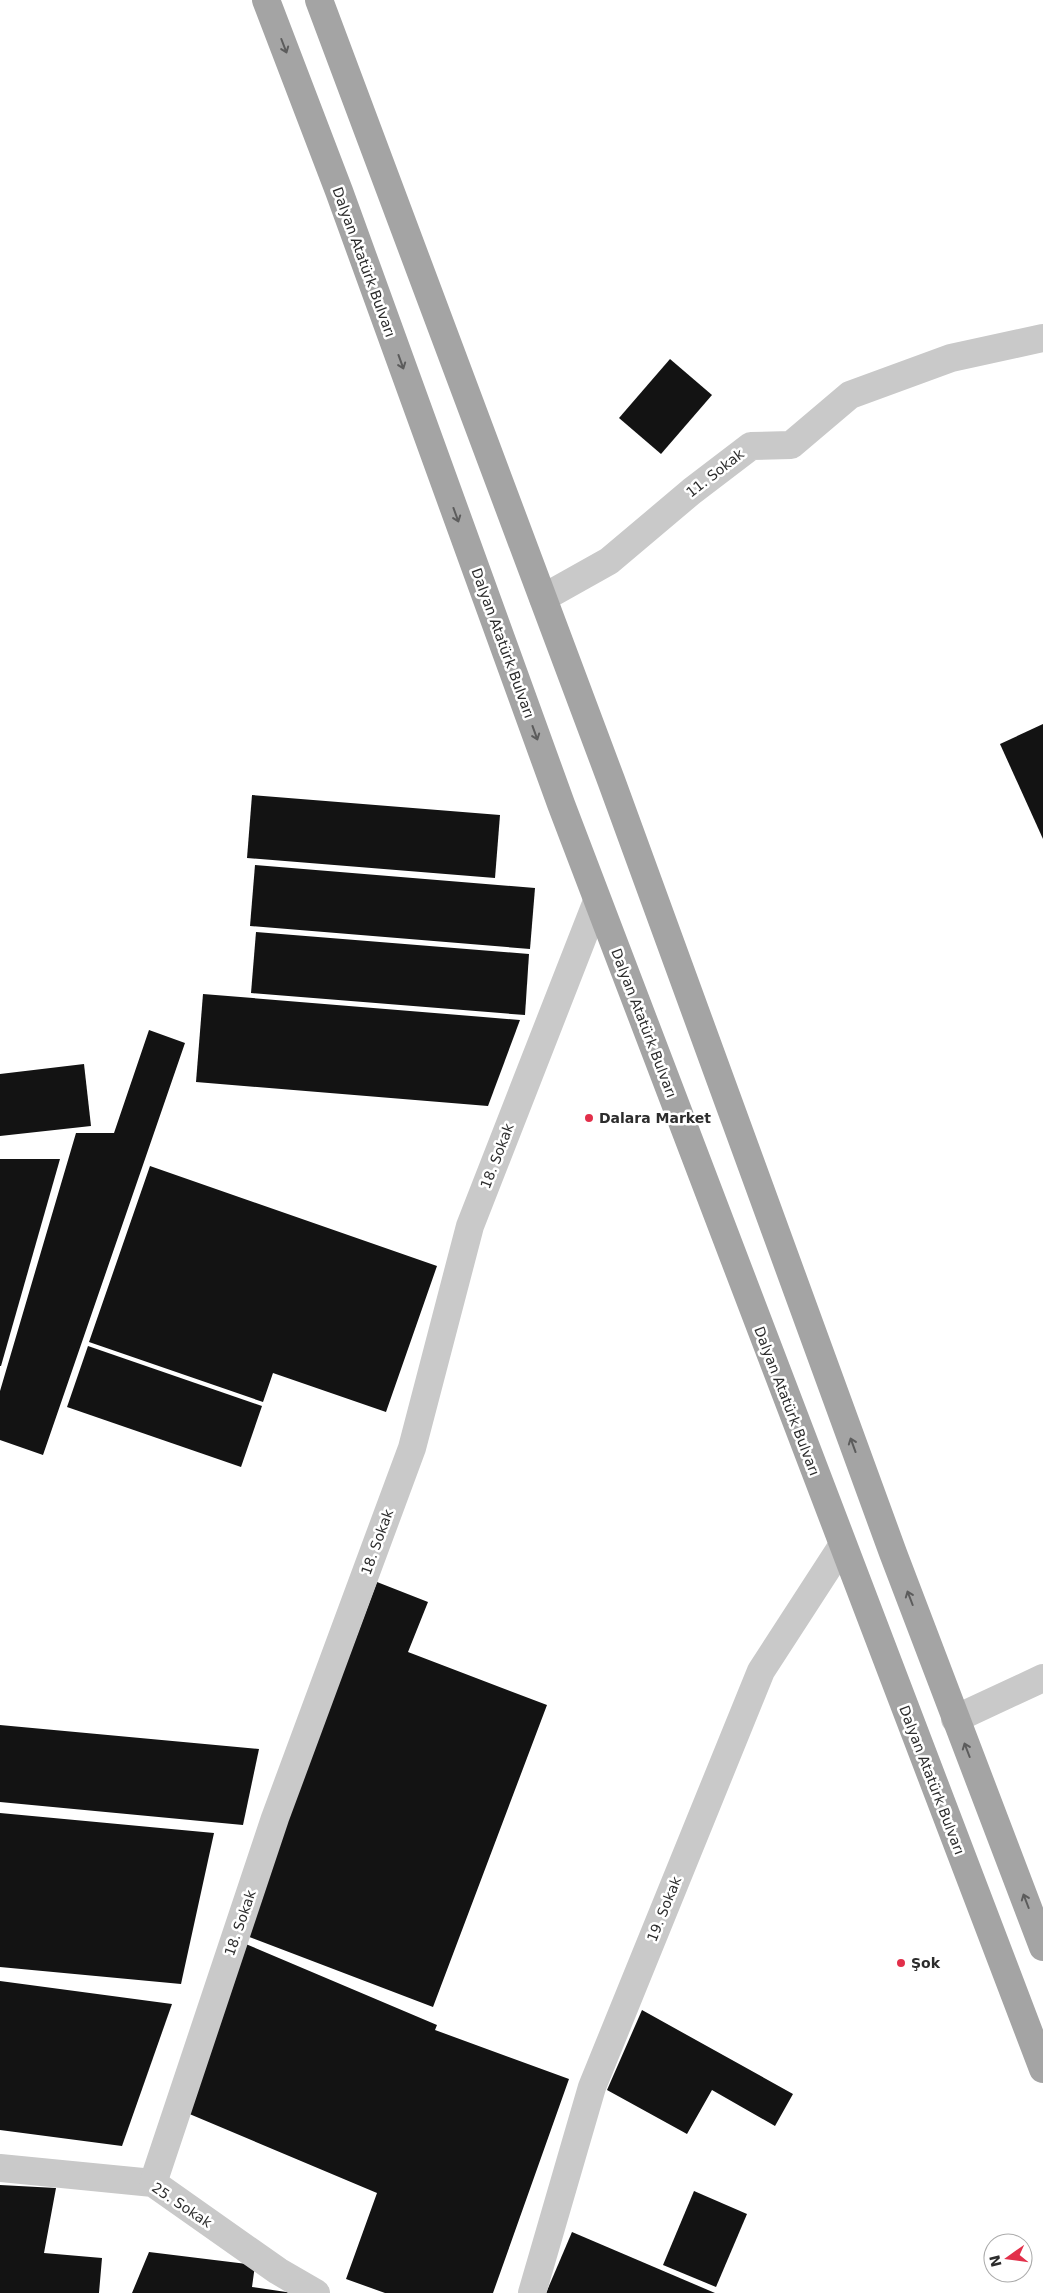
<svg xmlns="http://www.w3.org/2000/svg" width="1043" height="2293" font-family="'DejaVu Sans',sans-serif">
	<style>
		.building { fill: #131313 }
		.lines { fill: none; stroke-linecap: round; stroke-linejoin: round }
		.minor { stroke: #c9c9c9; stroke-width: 28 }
		.major { stroke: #a4a4a4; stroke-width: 28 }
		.oneway { stroke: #5c5c5c }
		.poi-dot { fill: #e22f4a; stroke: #fff; stroke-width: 2 }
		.labels { text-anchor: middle; stroke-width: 5; stroke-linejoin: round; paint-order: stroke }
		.street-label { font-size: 14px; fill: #2c2c2c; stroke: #fff }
		.poi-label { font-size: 14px; font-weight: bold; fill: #2c2c2c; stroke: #fff; text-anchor: start }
	</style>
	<rect width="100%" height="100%" fill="#fff"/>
	<g class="building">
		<path d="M670,359L712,395L661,454L619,418Z"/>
		<path d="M1043,724V839L1000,744Z"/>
		<path d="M252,795L500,815L495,878L247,858Z"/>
		<path d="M255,865L535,888L530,949L250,926Z"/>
		<path d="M256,932L529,954L525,1015L251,993Z"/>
		<path d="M203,994L520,1020L488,1106L196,1082Z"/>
		<path d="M149,1030L185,1043L43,1455L0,1440V1391L76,1133H114Z"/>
		<path d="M84,1064L91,1126L0,1136V1074Z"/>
		<path d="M0,1159H60L1,1366H0Z"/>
		<path d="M150,1166L437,1266L386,1412L273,1373L263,1402L89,1342Z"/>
		<path d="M88,1346L262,1406L241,1467L67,1407Z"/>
		<path d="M377,1582L428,1602L408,1652L547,1705L433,2007L244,1935Z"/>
		<path d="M0,1725L259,1749L243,1825L0,1802Z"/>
		<path d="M0,1813L214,1833L181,1984L0,1967Z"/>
		<path d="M241,1942L437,2025L435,2030L569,2079L493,2293H385L346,2279L377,2193L180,2110Z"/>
		<path d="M0,1981L172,2004L122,2146L0,2130Z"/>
		<path d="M642,2010L793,2094L775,2126L712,2090L687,2134L607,2090Z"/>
		<path d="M0,2185L56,2188L44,2253L102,2258L99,2293H0Z"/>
		<path d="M694,2191L747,2214L716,2287L663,2265Z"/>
		<path d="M572,2232L715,2293H546Z"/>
		<path d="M149,2252L255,2265L252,2287L293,2293H132Z"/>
	</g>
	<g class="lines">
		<g class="minor">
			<path d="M543,598L609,561L692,491L751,446L791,445L850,395L951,358L1043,338"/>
			<path d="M955,1719L1043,1678"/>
			<path d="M0,2168L153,2183L278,2271L316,2293"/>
			<path d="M153,2183L275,1818L412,1448L470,1226L597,901"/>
			<path d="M532,2293L592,2087L761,1671L842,1546"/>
		</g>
		<g class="major">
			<path d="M266,0L339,191L561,804L1043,2069"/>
			<path d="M319,0L611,780L893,1553L1043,1947"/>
		</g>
	</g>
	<defs><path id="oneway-shaft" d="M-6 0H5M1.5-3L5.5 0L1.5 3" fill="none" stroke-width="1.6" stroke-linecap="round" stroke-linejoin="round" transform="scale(1.25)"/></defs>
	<g class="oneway">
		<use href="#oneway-shaft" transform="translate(284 46) rotate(69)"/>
		<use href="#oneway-shaft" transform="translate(401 362) rotate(70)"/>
		<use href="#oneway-shaft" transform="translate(456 515) rotate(70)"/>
		<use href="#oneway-shaft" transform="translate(535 733) rotate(70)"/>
		<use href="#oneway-shaft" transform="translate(853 1445) rotate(-110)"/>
		<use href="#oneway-shaft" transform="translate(910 1598) rotate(-111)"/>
		<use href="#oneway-shaft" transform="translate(967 1750) rotate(-111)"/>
		<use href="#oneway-shaft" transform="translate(1026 1901) rotate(-111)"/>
	</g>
	<g class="poi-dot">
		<circle cx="589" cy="1118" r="5"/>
		<circle cx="901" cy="1963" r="5"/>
	</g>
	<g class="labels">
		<g class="street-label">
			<text transform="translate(364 262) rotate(70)" y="5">Dalyan Atatürk Bulvarı</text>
			<text transform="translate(715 473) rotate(-38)" y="5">11. Sokak</text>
			<text transform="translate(503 643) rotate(70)" y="5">Dalyan Atatürk Bulvarı</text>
			<text transform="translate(644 1023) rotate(69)" y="5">Dalyan Atatürk Bulvarı</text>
			<text transform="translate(497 1156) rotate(-69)" y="5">18. Sokak</text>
			<text transform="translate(787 1401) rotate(69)" y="5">Dalyan Atatürk Bulvarı</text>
			<text transform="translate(377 1542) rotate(-70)" y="5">18. Sokak</text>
			<text transform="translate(932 1780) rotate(69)" y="5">Dalyan Atatürk Bulvarı</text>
			<text transform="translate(664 1909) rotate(-68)" y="5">19. Sokak</text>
			<text transform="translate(240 1923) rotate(-71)" y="5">18. Sokak</text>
			<text transform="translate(182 2205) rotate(34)" y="5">25. Sokak</text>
		</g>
		<g class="poi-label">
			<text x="599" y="1123">Dalara Market</text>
			<text x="911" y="1968">Şok</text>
		</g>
	</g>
	<g transform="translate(1008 2258) rotate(256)"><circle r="24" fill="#ffffff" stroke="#ababab"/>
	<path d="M0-4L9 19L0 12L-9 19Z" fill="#e22f4a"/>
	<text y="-8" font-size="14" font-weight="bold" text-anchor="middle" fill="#2c2c2c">N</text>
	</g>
</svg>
